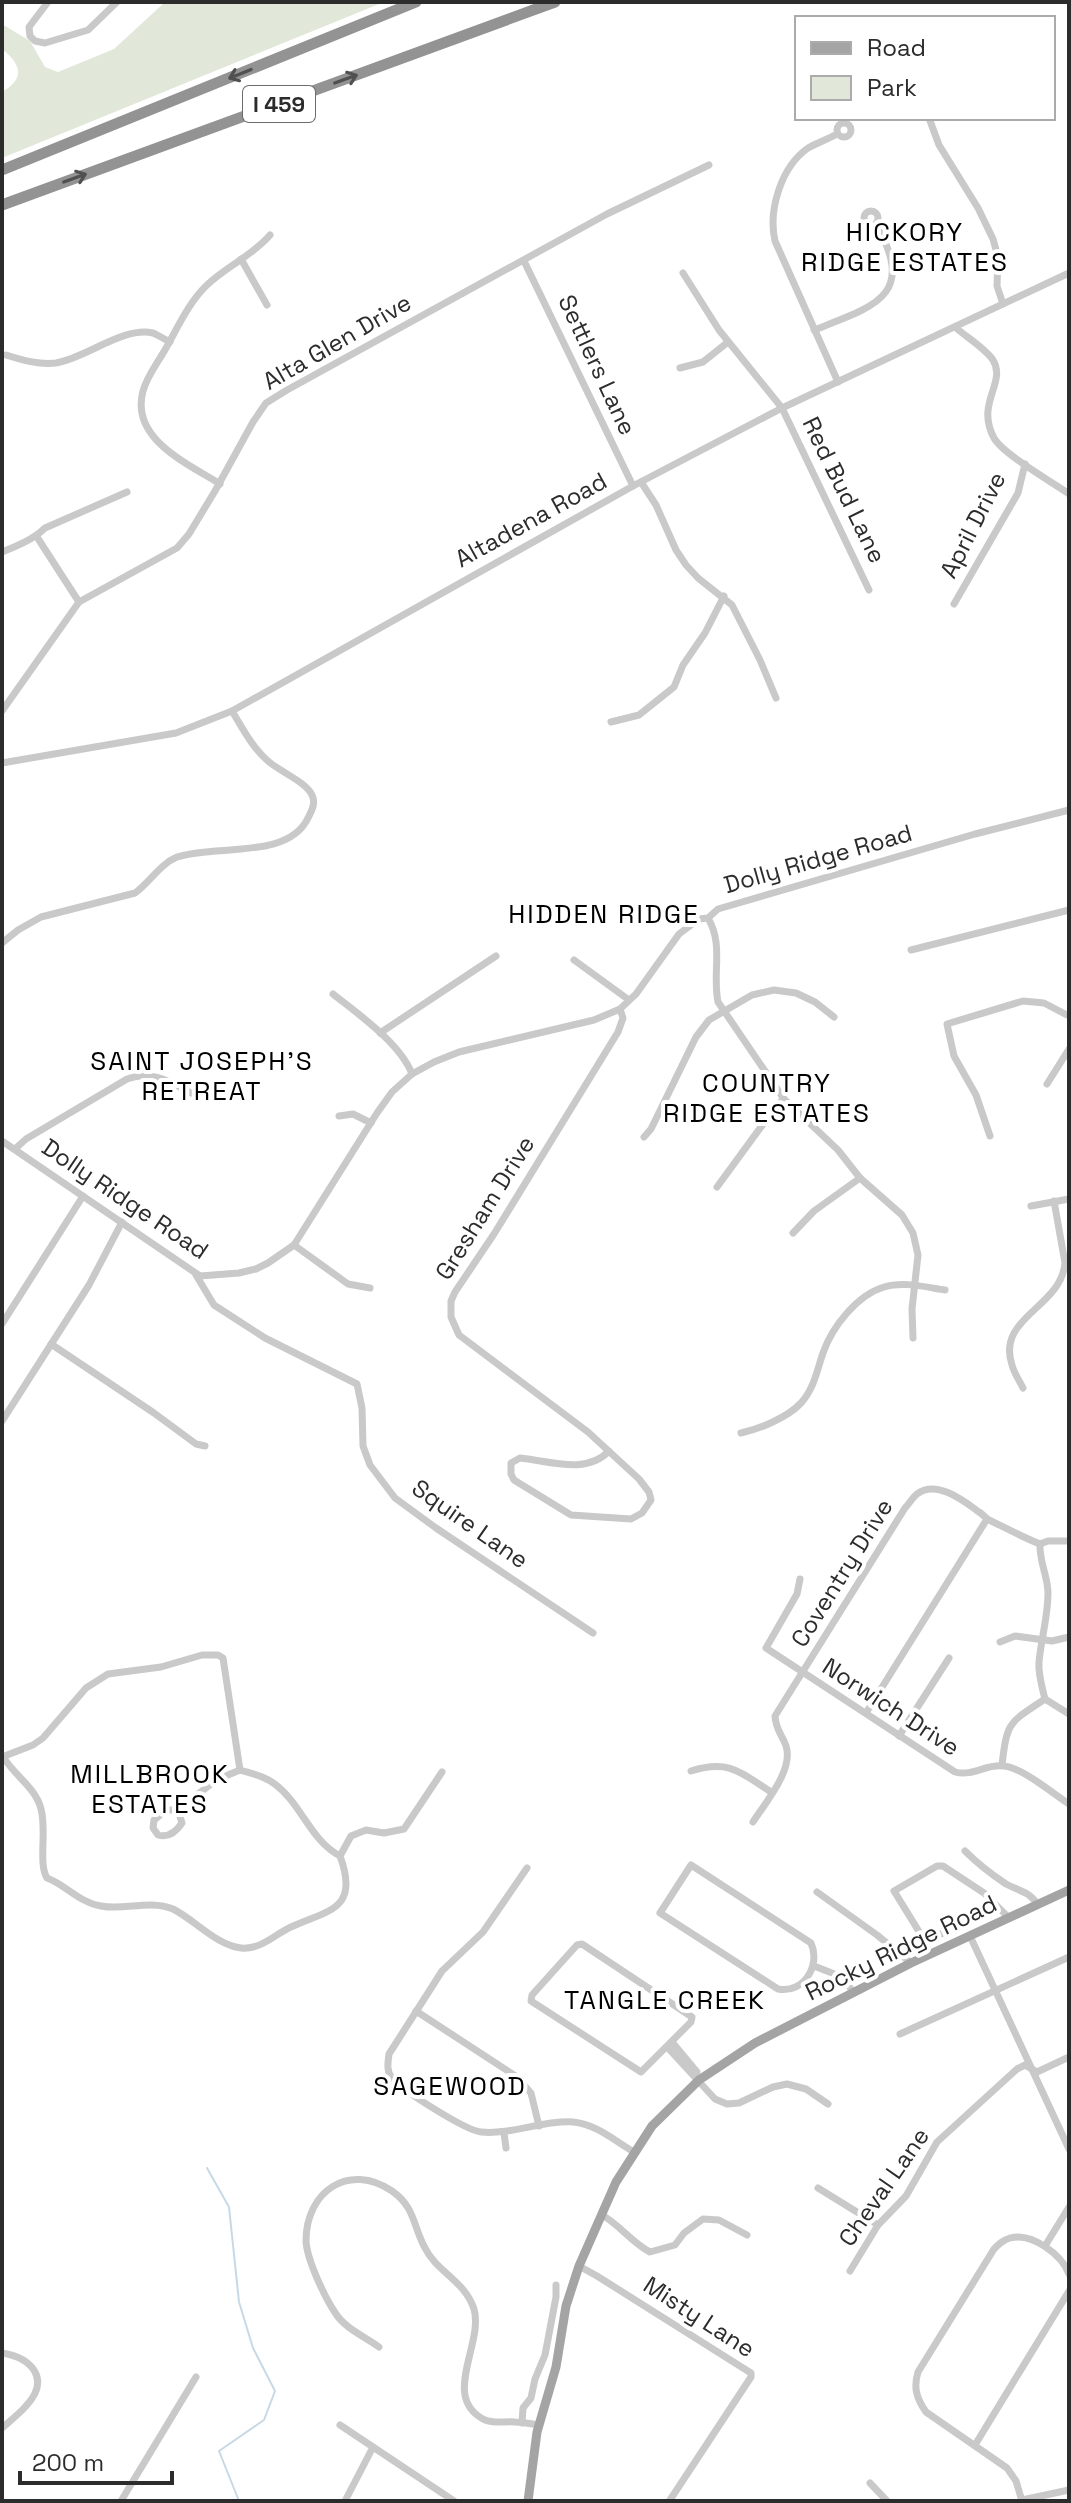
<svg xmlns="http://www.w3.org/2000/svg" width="1071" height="2503" font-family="'Space Grotesk',sans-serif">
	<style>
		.green { fill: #e1e8da }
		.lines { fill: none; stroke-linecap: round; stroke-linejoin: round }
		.stream { stroke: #c8d9e6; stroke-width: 2 }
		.minor { stroke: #c9c9c9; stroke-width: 7 }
		.major { stroke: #a4a4a4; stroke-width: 9 }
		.highway { stroke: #939393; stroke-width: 11 }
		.oneway { stroke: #505050 }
		.labels { text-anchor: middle; stroke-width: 8; stroke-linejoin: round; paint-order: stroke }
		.shield { fill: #fff; stroke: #6b6b6b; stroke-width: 2 }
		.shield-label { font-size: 22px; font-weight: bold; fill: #2c2c2c }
		.street-label { font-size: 24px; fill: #2c2c2c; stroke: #fff }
		.neighbourhood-label { font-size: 26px; letter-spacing: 2px; fill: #000; stroke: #fff }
	</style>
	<rect width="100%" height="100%" fill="#fff"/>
	<path class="green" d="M165,2H384L2,158V92C25,79 22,65 2,49V24L30,41L45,67L58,72L114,49Z"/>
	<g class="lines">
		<path class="stream" d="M207,2168L229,2207L239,2302L253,2348L275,2391L264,2420L219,2451L239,2501"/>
		<g class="minor">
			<path d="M48,2L29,27L30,36L35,41L45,43L88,30L117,2"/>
			<path d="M929,118L939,145L978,208L993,239L998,257L997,286L1003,304"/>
			<circle cx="844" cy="130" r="7"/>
			<path d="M837,134C828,139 817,143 808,148C781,167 768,210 775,241L838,382"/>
			<circle cx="871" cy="218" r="7"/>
			<path d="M241,259L267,305"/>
			<path d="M524,261L633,486"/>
			<path d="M683,273L719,330L782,408L869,590"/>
			<path d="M955,327C966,337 985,348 993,360C1007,383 975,403 994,438C1003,454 1052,482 1069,494"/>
			<path d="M814,330C875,306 917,296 876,224"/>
			<path d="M6,355C22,360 39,365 56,363C86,358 124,326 153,333C158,335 164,339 170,342"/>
			<path d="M680,368L703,362L728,342"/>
			<path d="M641,482L656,505L676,550L686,565L698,578L732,605L760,660L776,698"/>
			<path d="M220,484C187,463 130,439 143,391C147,376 159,361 166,348C178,327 189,302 207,285C226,267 253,255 270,235"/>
			<path d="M37,537L79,602"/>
			<path d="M2,552C17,546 34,539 45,528L127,492"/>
			<path d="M954,604L1018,493L1025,464"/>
			<path d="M2,711L79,602L177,548L189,534L215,491L253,422L266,403L287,390L607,214L709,165"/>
			<path d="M611,722L639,715L674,687L683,665L705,633L724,596"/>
			<path d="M2,763L176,733L232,711L633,486L782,408L1069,273"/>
			<path d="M708,918C724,945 712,973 718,1002L784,1099L838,1150L860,1178L902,1215L913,1233L918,1255L912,1309L913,1338"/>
			<path d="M2,943L18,930L41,917L135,893C150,882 160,864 177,857C215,844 288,860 308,818C312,810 316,803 312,795C306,782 279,771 268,761C252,747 243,729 232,711"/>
			<path d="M911,950L1069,910"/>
			<path d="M574,960L629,1000"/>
			<path d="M333,994C358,1014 400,1043 412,1074"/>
			<path d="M380,1033L496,956"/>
			<path d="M1047,1084L1069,1049"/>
			<path d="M339,1116L353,1114L371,1123"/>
			<path d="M990,1136L976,1095L954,1056L947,1024L1023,1001L1044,1003L1069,1016"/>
			<path d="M644,1137L651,1129L696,1037L709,1020L752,995L774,990L796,993L815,1002L834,1017"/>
			<path d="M2,1141L200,1276L239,1273L256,1269L268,1263L294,1245L377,1113L392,1092L412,1074L434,1062L459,1052L594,1020L620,1009L636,994L679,934L699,919L708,918L718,909L975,834L1069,810"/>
			<path d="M15,1149L26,1139L127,1079C152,1070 169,1081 191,1093"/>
			<path d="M717,1187L777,1105L784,1099"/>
			<path d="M1031,1206L1069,1199"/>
			<path d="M793,1233L814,1211L860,1178"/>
			<path d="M294,1245L348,1284L370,1288"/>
			<path d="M196,1275L214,1305L265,1338L357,1384L362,1408L363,1446L370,1465L395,1498L436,1528L593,1633"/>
			<path d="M2,1324L83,1196"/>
			<path d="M51,1344L154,1413L196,1444L205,1446"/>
			<path d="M1023,1388C1019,1380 1014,1373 1012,1365C996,1317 1061,1308 1065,1263L1054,1201"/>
			<path d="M2,1421L89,1285L122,1222"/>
			<path d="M741,1433C760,1429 788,1417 801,1403C814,1389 817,1370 823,1353C832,1327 857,1295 884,1287C903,1281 925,1287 945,1290"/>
			<path d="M609,1451C586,1475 550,1461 520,1458L511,1463V1474L514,1480L571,1515L631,1519L642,1513L651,1500L649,1492L639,1479L588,1432L459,1335L451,1317V1301L455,1292L494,1234L618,1032L623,1018L620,1009"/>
			<path d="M1040,1544C1039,1561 1048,1577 1048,1593C1048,1617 1041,1639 1039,1662C1038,1674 1042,1687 1045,1699"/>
			<path d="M800,1579L797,1594L766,1648L955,1772C973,1777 987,1763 1004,1766C1023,1768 1052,1793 1069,1804"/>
			<path d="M1000,1642L1015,1636L1052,1641L1069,1637"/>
			<path d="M1045,1699L1069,1714"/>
			<path d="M866,1713L987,1519"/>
			<path d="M899,1736L949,1658"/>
			<path d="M2,1757L33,1745L43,1738L86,1688L108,1674L161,1667L202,1655H218L223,1658L240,1770"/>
			<path d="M4,1758C15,1776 36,1788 41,1809C47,1830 38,1864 47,1878C66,1885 80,1903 101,1906C125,1911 148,1899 173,1909C195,1920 216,1945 241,1948C261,1950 275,1934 291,1927C328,1910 360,1910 340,1856L351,1836L366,1830L384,1833L404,1829L442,1772"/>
			<path d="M1002,1765C1007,1721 1009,1723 1045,1699"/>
			<path d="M240,1770C253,1774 265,1776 276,1785C301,1804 311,1841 340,1856"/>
			<path d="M691,1771C729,1759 740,1772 771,1792"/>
			<path d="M166,1810H178L182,1823C176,1832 168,1838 158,1835L153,1828L154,1820Z"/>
			<path d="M178,1810L216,1780L240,1770"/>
			<path d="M753,1822C765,1803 794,1770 786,1746C782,1734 776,1731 775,1716L905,1508C909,1504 913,1497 917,1494C936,1479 964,1501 979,1512C983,1514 985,1518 989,1520C1006,1528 1022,1537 1040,1544L1048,1541H1069"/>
			<path d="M965,1851C978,1864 991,1874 1006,1884C1019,1891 1029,1891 1038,1905"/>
			<path d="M691,1865L811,1943C821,1965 804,1994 778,1989L660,1913Z"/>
			<path d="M527,1868L483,1932L442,1971L389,2054C388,2062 386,2071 392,2078C401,2090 467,2131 481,2132C512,2135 542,2120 573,2122C596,2124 615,2141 634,2152"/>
			<path d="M817,1892L877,1935L911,1963"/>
			<path d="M994,1903L944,1933L923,1938L894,1891L937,1866H943L984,1893L1009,1918"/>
			<path d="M970,1936L1069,2149"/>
			<path d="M582,1944L692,2017L691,2022L641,2072L531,2001L532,1995L577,1945Z"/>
			<path d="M814,1966L842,1977L854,1993"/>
			<path d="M416,2011L517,2077L531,2093L539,2126"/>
			<path d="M900,2034L1069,1957"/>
			<path d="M672,2042L697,2072L696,2076"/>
			<path d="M667,2047L715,2099L727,2104L739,2103L773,2087L787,2084L806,2089L828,2104"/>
			<path d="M504,2133L506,2148"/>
			<path d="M818,2188L878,2225"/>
			<path d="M602,2215C620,2225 632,2243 650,2252L675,2245L684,2233L703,2219L719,2220L747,2235"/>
			<path d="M1045,2246L1069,2207"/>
			<path d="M579,2266L597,2276L751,2373V2377L670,2500"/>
			<path d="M850,2271L878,2225L906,2196L937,2142L1017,2069L1025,2065L1037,2072L1069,2057"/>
			<path d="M379,2347C365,2337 345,2328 336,2314C325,2298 307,2260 306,2241C306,2191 349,2162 392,2191C415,2207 413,2226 425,2248C437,2272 465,2281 474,2309C484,2344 440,2398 485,2420C495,2424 505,2421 515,2422C523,2422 531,2424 539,2425"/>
			<path d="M2,2353C32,2358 51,2379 26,2406C19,2414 10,2421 2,2428"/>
			<path d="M522,2423L523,2408L531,2398L535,2379L545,2355L556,2297V2285"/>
			<path d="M340,2425L454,2501"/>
			<path d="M975,2445L1069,2291"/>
			<path d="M870,2483L887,2501"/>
			<path d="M1022,2500L1069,2490"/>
			<path d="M121,2501L196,2377"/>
			<path d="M345,2501L373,2447"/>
			<path d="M1022,2501L1016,2481L1007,2468L926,2412C917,2399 913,2388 918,2372L994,2249C999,2244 1003,2240 1010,2238C1032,2232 1062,2255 1069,2274"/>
		</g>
		<path class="major" d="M528,2501L537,2432L556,2367L566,2306L579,2266L616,2182L652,2126L699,2080L755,2043L911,1963L1069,1890"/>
		<g class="highway">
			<path d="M2,170L416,2"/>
			<path d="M2,205L555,2"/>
		</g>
	</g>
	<defs><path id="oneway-shaft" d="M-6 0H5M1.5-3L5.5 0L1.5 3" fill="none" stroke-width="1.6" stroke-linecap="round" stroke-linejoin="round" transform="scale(2)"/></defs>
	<g class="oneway">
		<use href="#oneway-shaft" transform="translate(240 74) rotate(158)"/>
		<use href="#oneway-shaft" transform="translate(346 79) rotate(-20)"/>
		<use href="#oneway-shaft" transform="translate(75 178) rotate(-20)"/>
	</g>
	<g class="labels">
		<rect class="shield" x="243" y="86" width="72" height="36" rx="6"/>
		<g class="shield-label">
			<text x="279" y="112">I 459</text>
		</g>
		<g class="street-label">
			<text transform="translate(337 342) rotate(-30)" y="8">Alta Glen Drive</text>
			<text transform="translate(597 365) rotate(65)" y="8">Settlers Lane</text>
			<text transform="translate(844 490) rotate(64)" y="8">Red Bud Lane</text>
			<text transform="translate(531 520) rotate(-29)" y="8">Altadena Road</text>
			<text transform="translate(973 525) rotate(-63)" y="8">April Drive</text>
			<text transform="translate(818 859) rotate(-16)" y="8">Dolly Ridge Road</text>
			<text transform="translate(125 1199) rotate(34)" y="8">Dolly Ridge Road</text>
			<text transform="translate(485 1208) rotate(-58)" y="8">Gresham Drive</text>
			<text transform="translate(470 1524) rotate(35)" y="8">Squire Lane</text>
			<text transform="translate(842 1573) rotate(-58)" y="8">Coventry Drive</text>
			<text transform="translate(891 1707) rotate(33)" y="8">Norwich Drive</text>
			<text transform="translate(901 1948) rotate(-26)" y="8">Rocky Ridge Road</text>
			<text transform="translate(884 2187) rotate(-55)" y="8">Cheval Lane</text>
			<text transform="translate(699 2317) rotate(33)" y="8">Misty Lane</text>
		</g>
		<g class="neighbourhood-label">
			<text x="905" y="241">HICKORY<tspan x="905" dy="30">RIDGE ESTATES</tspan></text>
			<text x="604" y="923">HIDDEN RIDGE</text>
			<text x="202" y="1070">SAINT JOSEPH'S<tspan x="202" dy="30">RETREAT</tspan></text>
			<text x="767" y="1092">COUNTRY<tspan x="767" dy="30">RIDGE ESTATES</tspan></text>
			<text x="150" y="1783">MILLBROOK<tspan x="150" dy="30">ESTATES</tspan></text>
			<text x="665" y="2009">TANGLE CREEK</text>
			<text x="450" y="2095">SAGEWOOD</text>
		</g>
	</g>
	<rect width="1071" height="2503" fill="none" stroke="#2c2c2c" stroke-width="8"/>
	<rect x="795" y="16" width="260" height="104" fill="#ffffff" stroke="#ababab" stroke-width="2"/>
	<rect x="811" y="42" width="40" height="12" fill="#a4a4a4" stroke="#ababab" stroke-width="2"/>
	<text x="867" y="56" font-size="24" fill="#2c2c2c">Road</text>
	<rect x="811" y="76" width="40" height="24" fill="#e1e8da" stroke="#ababab" stroke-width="2"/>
	<text x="867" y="96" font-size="24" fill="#2c2c2c">Park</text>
	<path d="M20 2471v12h152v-12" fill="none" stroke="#2c2c2c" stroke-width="4"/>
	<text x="32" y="2471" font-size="24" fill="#2c2c2c" stroke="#ffffff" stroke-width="6" paint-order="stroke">200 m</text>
</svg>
